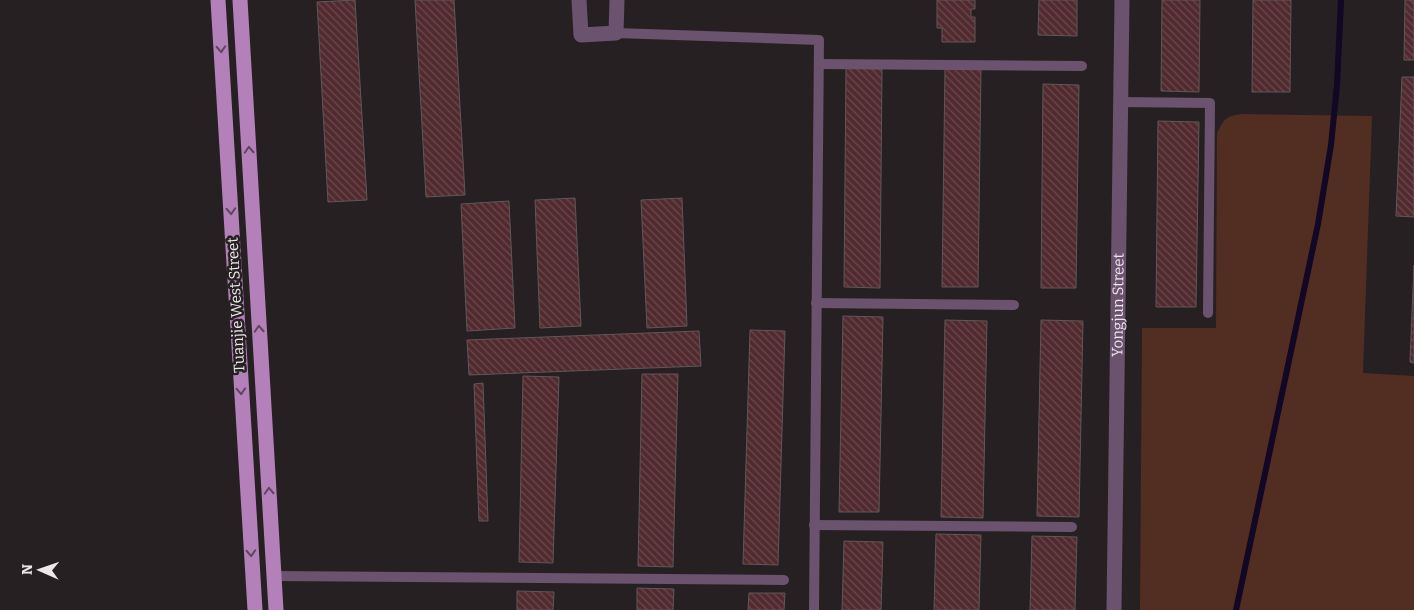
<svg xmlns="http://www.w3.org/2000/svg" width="1414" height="610" font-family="Bitter,serif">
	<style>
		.green { fill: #522d22 }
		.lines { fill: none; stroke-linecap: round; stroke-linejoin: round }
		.stream { stroke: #120724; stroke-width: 6 }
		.building { fill: url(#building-back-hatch); stroke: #605758 }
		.lane { stroke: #6b526e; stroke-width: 10 }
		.street { stroke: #6b526e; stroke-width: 15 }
		.primary { stroke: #b480ba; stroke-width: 15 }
		.oneway { stroke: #5f465f }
		.labels { text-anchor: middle; stroke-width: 5; stroke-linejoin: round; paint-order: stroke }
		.street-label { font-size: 15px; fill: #ece7e9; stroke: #262023 }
	</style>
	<defs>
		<pattern id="building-back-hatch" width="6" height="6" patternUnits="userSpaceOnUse" patternTransform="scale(1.25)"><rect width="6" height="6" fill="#512a2f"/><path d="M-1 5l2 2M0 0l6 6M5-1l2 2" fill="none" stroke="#6a494d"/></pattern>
	</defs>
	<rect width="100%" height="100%" fill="#262023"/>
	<path class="green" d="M1242,114L1372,116L1363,373L1414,376V610H1140L1142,328H1216L1217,133C1224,119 1226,116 1242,114Z"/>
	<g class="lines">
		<path class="stream" d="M1236,610L1318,224L1331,145L1337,85L1341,0"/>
	</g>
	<g class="building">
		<path d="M355,0L367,200L328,202L317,2Z"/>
		<path d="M415,0H454L465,195L426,197Z"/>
		<path d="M937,0H975V9H971V17H975V42H942V28H937Z"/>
		<path d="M1039,0H1077V36L1038,35Z"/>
		<path d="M1162,0H1200L1199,92L1161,91Z"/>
		<path d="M1253,0H1291L1290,92H1252Z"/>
		<path d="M1405,0H1414V60H1404Z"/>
		<path d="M846,68L882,69L880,288L844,287Z"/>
		<path d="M945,68H981L978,287H942Z"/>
		<path d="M1402,77H1414V217L1396,216Z"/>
		<path d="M1043,84L1079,85L1076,288H1041Z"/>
		<path d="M1158,121L1199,122L1196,307H1156Z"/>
		<path d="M575,198L581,326L540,328L535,200Z"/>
		<path d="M682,198L687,326L647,328L641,200Z"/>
		<path d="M509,201L515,328L467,331L461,204Z"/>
		<path d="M1414,265V363L1410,362Z"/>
		<path d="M843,316L883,317L879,512H839Z"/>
		<path d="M945,320L987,321L983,518L941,517Z"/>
		<path d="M1041,320L1083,321L1079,517L1037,516Z"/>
		<path d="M750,330L785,331L778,565L743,564Z"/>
		<path d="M699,331L701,366L469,375L467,340Z"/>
		<path d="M642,374H678L673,567L638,566Z"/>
		<path d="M523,376L559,377L553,563L519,562Z"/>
		<path d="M483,383L488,521H479L474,384Z"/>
		<path d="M936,534L981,535L979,610H934Z"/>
		<path d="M1032,536L1077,537L1075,610H1030Z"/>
		<path d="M844,541L883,542L881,610H842Z"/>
		<path d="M637,588L674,589L673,610H637Z"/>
		<path d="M517,591L554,592L553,610H517Z"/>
		<path d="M749,593H785L784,610H748Z"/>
	</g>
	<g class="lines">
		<g class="lane">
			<path d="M616,33L819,40L814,610"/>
			<path d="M819,64L1082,66"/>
			<path d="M1121,102L1210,103L1208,313"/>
			<path d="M816,303L1014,305"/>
			<path d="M814,525L1072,527"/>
			<path d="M274,576L784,580"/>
		</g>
		<g class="street">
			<path d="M579,0L581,35L616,33L617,0"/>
			<path id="s1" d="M1114,610L1122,0"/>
		</g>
		<g class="primary">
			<path d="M218,0L255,610"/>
			<path d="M240,0L276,610"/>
		</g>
	</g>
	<defs><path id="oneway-chevron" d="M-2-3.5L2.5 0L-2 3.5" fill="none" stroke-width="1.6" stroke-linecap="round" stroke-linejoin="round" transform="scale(1.25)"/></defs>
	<g class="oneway">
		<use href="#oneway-chevron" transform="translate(221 49) rotate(87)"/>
		<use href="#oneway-chevron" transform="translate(249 150) rotate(-93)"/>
		<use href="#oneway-chevron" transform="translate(231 211) rotate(87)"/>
		<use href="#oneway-chevron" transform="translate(259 329) rotate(-93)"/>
		<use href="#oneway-chevron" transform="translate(241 391) rotate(87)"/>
		<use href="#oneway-chevron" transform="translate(269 491) rotate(-93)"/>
		<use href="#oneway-chevron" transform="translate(251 553) rotate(87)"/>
	</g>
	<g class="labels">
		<g class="street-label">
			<text transform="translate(236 305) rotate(-93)" y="5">Tuanjie West Street</text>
			<text dy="5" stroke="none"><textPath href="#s1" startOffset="305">Yongjun Street</textPath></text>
		</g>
	</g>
	<g transform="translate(40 570) rotate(272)" stroke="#262023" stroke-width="4" paint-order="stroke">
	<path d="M0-4L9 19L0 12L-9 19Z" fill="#ece7e9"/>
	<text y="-8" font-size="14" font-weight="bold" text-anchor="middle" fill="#ece7e9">N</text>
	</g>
</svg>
